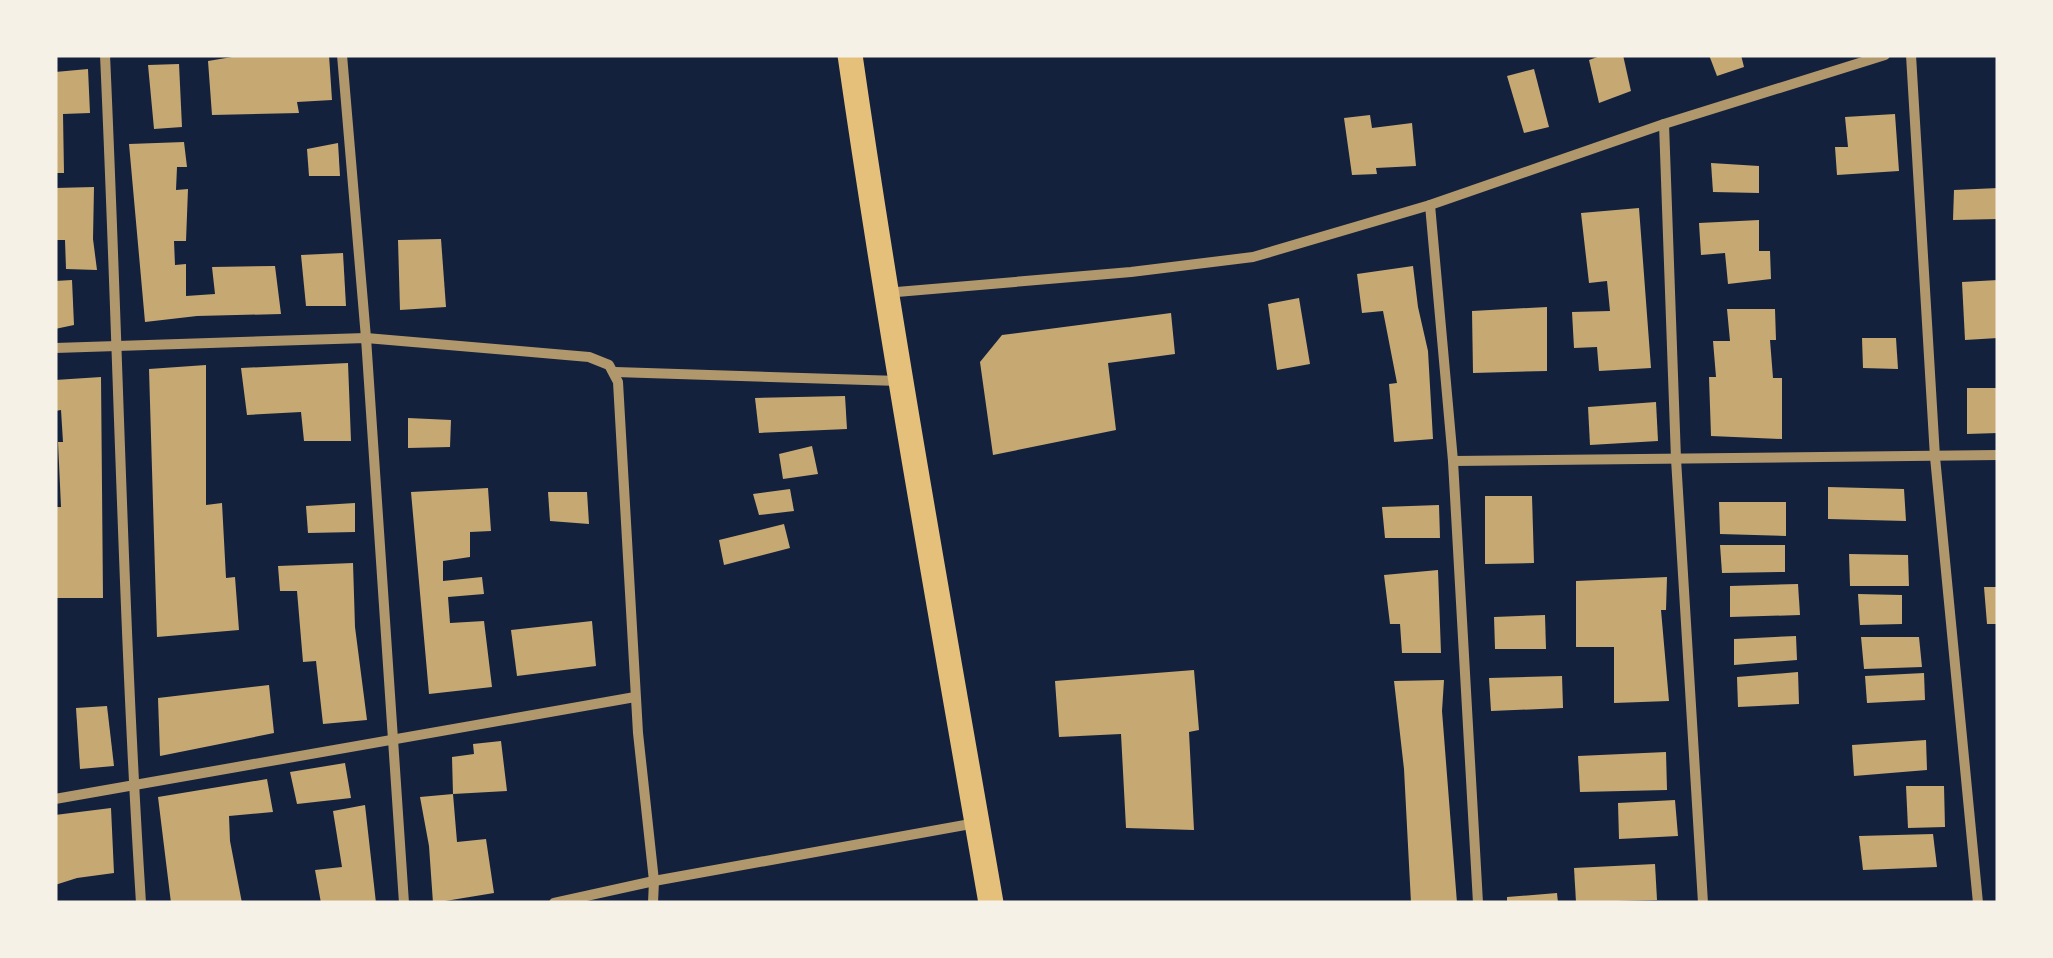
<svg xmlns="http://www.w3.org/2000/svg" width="2053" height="958" font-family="Literata,serif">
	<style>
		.building { fill: #c6a872 }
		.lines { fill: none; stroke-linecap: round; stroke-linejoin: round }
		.minor { stroke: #b1986c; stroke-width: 10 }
		.trunk { stroke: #e5c07b; stroke-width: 25 }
	</style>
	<rect width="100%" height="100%" fill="#14213d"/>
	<g class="building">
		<path d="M329,55L332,100L297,102L299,113L212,115L208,61L232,57Z"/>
		<path d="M1603,55H1623L1631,91L1599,103L1589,60Z"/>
		<path d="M1709,55H1741L1744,67L1717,76Z"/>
		<path d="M179,64L182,127L154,129L148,65Z"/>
		<path d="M88,69L90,113L63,114L64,173H55V72Z"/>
		<path d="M1534,69L1549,127L1524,133L1507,76Z"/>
		<path d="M1895,114L1899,171L1837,175L1835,147H1848L1845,117Z"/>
		<path d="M1370,115L1372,128L1412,123L1416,166L1376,168L1377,174L1352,175L1344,118Z"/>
		<path d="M184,142L187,167H177L176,190L188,189L186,241H174L175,265L186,264V296L215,294L212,267L275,266L281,314L197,316L145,322L129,144Z"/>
		<path d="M338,143L340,176H309L307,149Z"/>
		<path d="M1711,163L1759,166V193L1713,192Z"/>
		<path d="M94,187L93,239L97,270L66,269L65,240H55V188Z"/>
		<path d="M1998,188V219L1953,220L1954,190Z"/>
		<path d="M1639,208L1651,368L1599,371L1597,347L1574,348L1572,312L1610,311L1607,281L1589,283L1581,213Z"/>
		<path d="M1759,220V251H1770L1771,279L1728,284L1725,253L1701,255L1699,223Z"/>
		<path d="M441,239L446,307L400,310L398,240Z"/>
		<path d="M343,253L346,306H306L301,255Z"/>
		<path d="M1413,266L1418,307L1428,351L1433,439L1394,442L1389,384L1397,383L1383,311L1362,313L1357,274Z"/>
		<path d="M72,280L74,325L55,329V281Z"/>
		<path d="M1998,280V338L1965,340L1962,282Z"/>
		<path d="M1299,298L1310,364L1277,370L1268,304Z"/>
		<path d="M1547,307V371L1473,373L1472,311Z"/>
		<path d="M1727,309H1775L1776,340H1770L1773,378H1782V439L1711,436L1709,377H1716L1713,341H1730Z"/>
		<path d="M1171,313L1175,354L1108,363L1116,430L993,455L980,362L1002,335Z"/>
		<path d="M1862,338H1896L1898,369L1863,368Z"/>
		<path d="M348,363L351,441H304L301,412L247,415L241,368Z"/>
		<path d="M206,365V505L222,503L226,578L235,577L239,630L157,637L149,369Z"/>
		<path d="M101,377L103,598H55V507H61L58,442H63L61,410L55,411V380Z"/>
		<path d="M1967,388H1998V433L1967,434Z"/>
		<path d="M845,396L847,429L759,433L755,398Z"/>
		<path d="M1656,402L1658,441L1590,445L1588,407Z"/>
		<path d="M408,418L451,420L450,447L408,448Z"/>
		<path d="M812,446L818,474L783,479L779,454Z"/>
		<path d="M1828,487L1904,489L1906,521L1828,519Z"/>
		<path d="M488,488L491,531L470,532V557L443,561V581L482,577L484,594L448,597L450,623L484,621L492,687L429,694L411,492Z"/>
		<path d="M790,489L794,511L759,515L753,494Z"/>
		<path d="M548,492H587L589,524L550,521Z"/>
		<path d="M1485,496H1532L1534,563L1485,564Z"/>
		<path d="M1719,502H1786V536L1720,534Z"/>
		<path d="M355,503V532L308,533L306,506Z"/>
		<path d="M1439,505L1440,538H1385L1382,507Z"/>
		<path d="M784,524L790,548L724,565L719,540Z"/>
		<path d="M1720,545H1785V572L1722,573Z"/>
		<path d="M1849,554L1908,555L1909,586H1850Z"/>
		<path d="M353,563L355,627L367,720L323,724L316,661L303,662L297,591H280L278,566Z"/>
		<path d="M1438,570L1441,653H1402L1400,624H1390L1384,575Z"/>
		<path d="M1667,577L1666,610H1661L1669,701L1614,703V647H1576V581Z"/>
		<path d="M1798,584L1800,615L1730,617V586Z"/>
		<path d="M1984,587H1998V624H1987Z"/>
		<path d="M1858,594L1902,595V624L1860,625Z"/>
		<path d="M1545,615L1546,649H1495L1494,617Z"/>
		<path d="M592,621L596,666L517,676L511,630Z"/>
		<path d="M1796,636L1797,660L1734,665V639Z"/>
		<path d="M1861,637H1919L1922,667L1864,669Z"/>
		<path d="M1194,670L1199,730L1189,732L1194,830L1126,828L1121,734L1059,737L1055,681Z"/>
		<path d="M1798,672L1799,704L1738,707L1737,677Z"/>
		<path d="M1924,673L1925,700L1867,703L1865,676Z"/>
		<path d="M1562,676L1563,708L1491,711L1489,678Z"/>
		<path d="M1444,680L1442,711L1457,903H1411L1404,769L1394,681Z"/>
		<path d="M269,685L274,733L160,756L158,698Z"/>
		<path d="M107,706L114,766L80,769L76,708Z"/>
		<path d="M1926,740L1927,770L1854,776L1852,745Z"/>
		<path d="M501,741L507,791L453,794L457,842L486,839L494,893L433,903L429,846L420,797L453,794L452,757L474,754L473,744Z"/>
		<path d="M1666,752L1667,790L1580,792L1578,756Z"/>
		<path d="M345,763L351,798L297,804L290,772Z"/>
		<path d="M267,779L273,812L229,816L230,841L242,903H171L158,797Z"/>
		<path d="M1906,786H1944L1945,827L1908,828Z"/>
		<path d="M1675,800L1678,836L1619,839L1618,803Z"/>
		<path d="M365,805L376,903H321L315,870L342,867L333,811Z"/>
		<path d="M111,808L114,873L77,878L55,885V815Z"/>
		<path d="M1933,834L1937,867L1863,870L1859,836Z"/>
		<path d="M1655,864L1657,900L1576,902L1574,868Z"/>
		<path d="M1557,893L1558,903H1507V897Z"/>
	</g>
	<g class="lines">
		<g class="minor">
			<path d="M105,55C118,338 123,621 141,903"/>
			<path d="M342,55L366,338L404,903"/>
			<path d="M1911,55L1935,457L1978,903"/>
			<path d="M1664,124L1676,459L1703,903"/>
			<path d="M1430,205L1453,461L1478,903"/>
			<path d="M885,293L1131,272L1253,257L1430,205L1664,124L1885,55"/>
			<path d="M55,348L366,338L589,357L609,365L618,382L638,733L654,881L653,903"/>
			<path d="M615,372L899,381"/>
			<path d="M1453,461L1998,455"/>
			<path d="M55,799L635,697"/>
			<path d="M554,903L654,881L976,823"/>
		</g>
		<path class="trunk" d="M850,55C891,339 942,621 991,903"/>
	</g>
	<rect width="2053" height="958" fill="none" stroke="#f6f1e7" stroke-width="115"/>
</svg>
